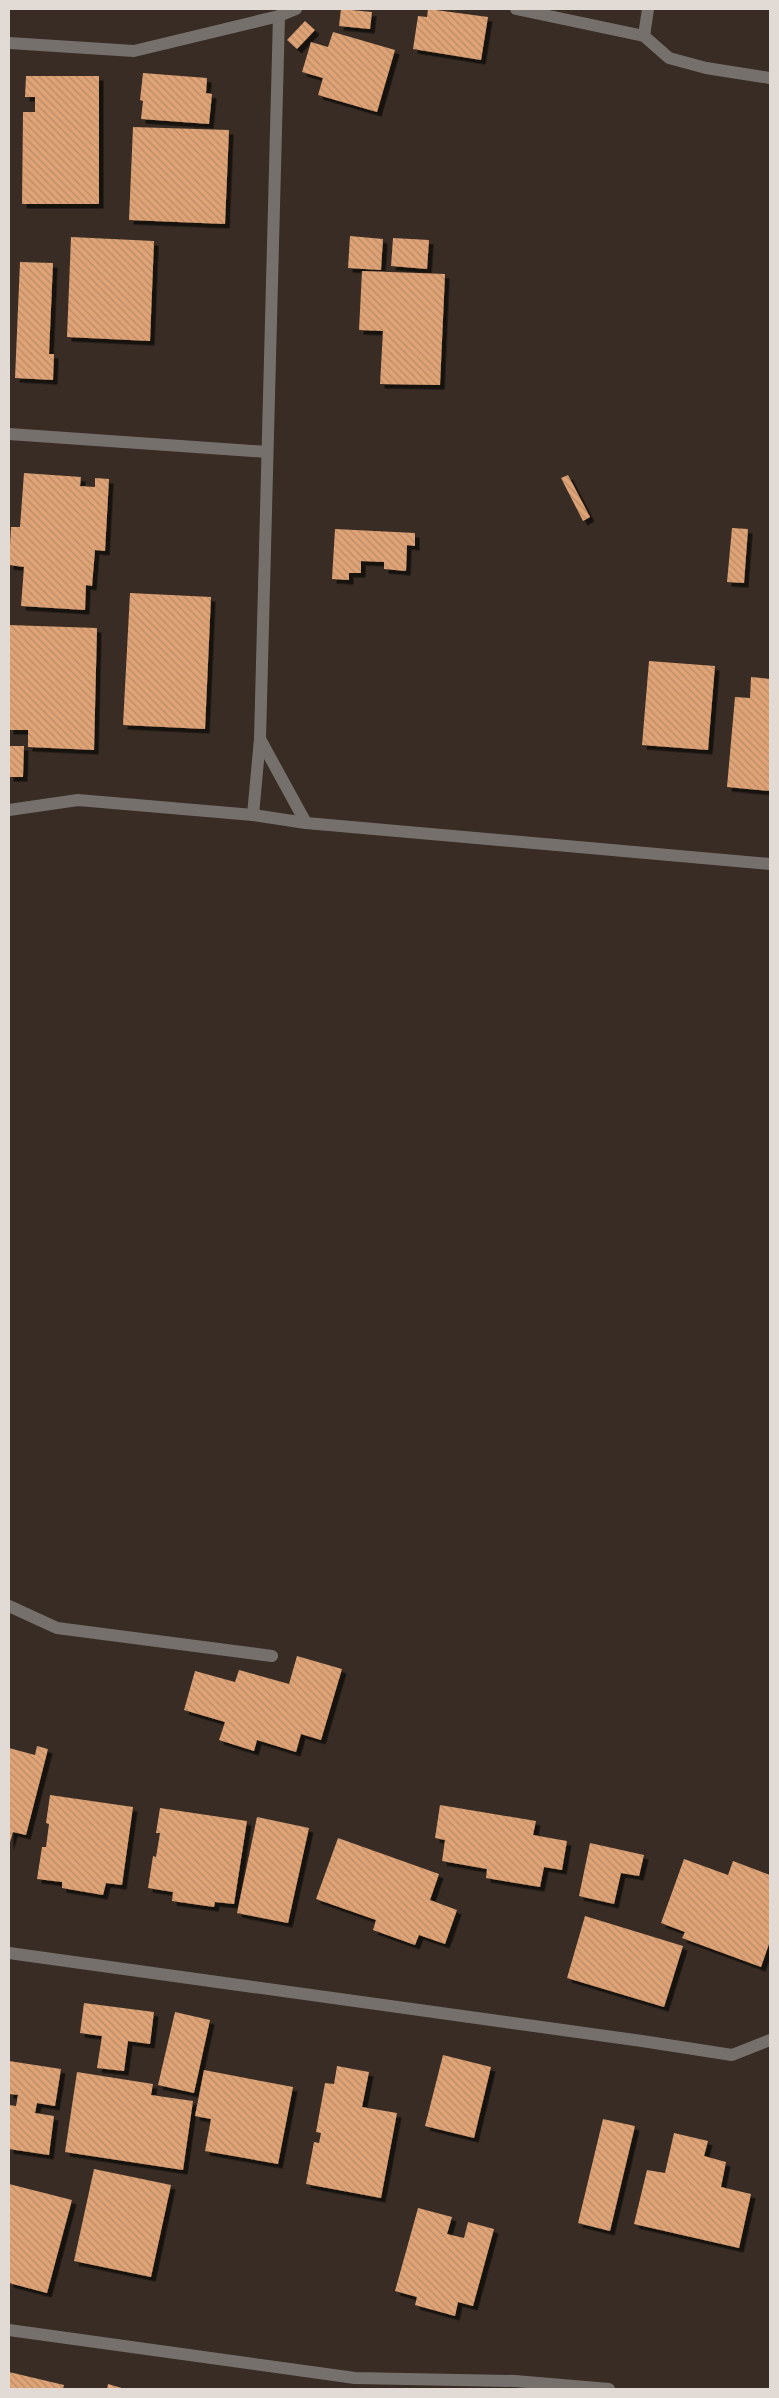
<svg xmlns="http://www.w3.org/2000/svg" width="779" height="2398" font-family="Figtree,sans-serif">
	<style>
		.building { fill: url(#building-back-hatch); filter: url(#shadow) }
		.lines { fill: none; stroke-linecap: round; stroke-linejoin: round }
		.minor { stroke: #76706c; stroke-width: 12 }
	</style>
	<defs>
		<pattern id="building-back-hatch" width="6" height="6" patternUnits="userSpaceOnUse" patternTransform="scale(1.25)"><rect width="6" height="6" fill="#dfa375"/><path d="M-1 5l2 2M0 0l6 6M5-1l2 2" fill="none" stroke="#b88b68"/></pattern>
		<filter id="shadow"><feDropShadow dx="4.5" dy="4.5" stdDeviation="0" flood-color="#0009"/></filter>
	</defs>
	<rect width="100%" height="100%" fill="#382c24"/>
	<g class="building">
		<path d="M341,9L372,12L370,29L339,26Z"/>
		<path d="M428,9L488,17L481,60L413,49L418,16L427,17Z"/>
		<path d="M305,21L315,30L297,49L287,40Z"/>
		<path d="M333,32L395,50L377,112L318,95L323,78L302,72L311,42L328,47Z"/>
		<path d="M143,73L207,78L206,93L212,94L209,124L141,119L143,101L140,100Z"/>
		<path d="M26,76H99V204H22L23,112H35V97H25Z"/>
		<path d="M133,127L229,130L225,224L129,220Z"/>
		<path d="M350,236L383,239L381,270L348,268Z"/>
		<path d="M71,237L154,241L150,341L67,337Z"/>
		<path d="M393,238L429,240L427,269L391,266Z"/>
		<path d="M20,262L53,263L49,354H54L53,380L15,378Z"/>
		<path d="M362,271L445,274L440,385L380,384L383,331L359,330Z"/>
		<path d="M24,473L81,477L80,486L95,487V478L109,479L105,551L95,550L92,586L86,585L85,610L21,606L24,567L9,565V562L11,527H20Z"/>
		<path d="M568,475L590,517L583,521L561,478Z"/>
		<path d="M732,528L748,529L744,583L727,582Z"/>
		<path d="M335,529L415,533V546L407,545L406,571L384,569V562L361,561V573H349V580L332,579Z"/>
		<path d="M130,593L211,597L205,729L123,725Z"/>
		<path d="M9,625L97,628L94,750L28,747V730H9Z"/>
		<path d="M649,661L715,666L708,750L642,745Z"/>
		<path d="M751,677L770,679V791L727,787L735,697L750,698Z"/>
		<path d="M9,746H24L23,777H9Z"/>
		<path d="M297,1656L342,1669L321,1740L301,1734L296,1752L257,1740L254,1751L219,1740L225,1722L184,1710L195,1671L235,1682L239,1670L289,1684Z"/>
		<path d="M37,1746L48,1749L26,1835L13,1832L9,1846V1748L35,1755Z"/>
		<path d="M50,1795L133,1807L122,1885L106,1883L103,1895L62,1888V1882L37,1879L42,1847H46L49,1824L46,1823Z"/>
		<path d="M440,1805L536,1821L533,1835L567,1841L562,1870L544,1867L540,1887L486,1878L487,1869L442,1861L445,1840L435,1838Z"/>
		<path d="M160,1808L247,1821L234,1904L215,1902L214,1907L172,1901L173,1892L148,1888L153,1856L156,1857L160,1833H156Z"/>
		<path d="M257,1817L309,1828L288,1923L237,1913Z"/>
		<path d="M338,1838L439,1874L430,1900L457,1910L445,1944L419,1935L415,1945L373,1930L376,1920L316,1899Z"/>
		<path d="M590,1843L644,1855L639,1876L621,1873L614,1904L579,1896Z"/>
		<path d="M684,1859L728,1875L733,1861L770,1875V1941L761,1967L682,1938L685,1932L661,1923Z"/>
		<path d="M585,1916L683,1946L664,2007L567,1978Z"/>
		<path d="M84,2003L154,2012L150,2044L128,2041L124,2071L97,2068L102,2036L80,2033Z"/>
		<path d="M175,2012L210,2020L194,2093L158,2085Z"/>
		<path d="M443,2055L491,2067L474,2138L425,2126Z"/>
		<path d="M9,2061L61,2069L55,2106L37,2103L35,2113L54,2116L49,2155L9,2149V2105L16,2106L18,2095L9,2094Z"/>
		<path d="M337,2066L369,2072L362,2107L397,2113L381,2198L306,2184L314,2142L319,2143L321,2133L316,2132L325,2083L334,2084Z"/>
		<path d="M204,2070L293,2087L278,2164L205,2151L211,2119L195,2116Z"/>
		<path d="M77,2072L153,2084L151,2095L193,2101L183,2170L65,2152Z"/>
		<path d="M603,2119L635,2126L610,2231L578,2223Z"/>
		<path d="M674,2133L708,2141L704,2156L726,2162L721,2187L751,2194L739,2248L634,2224L647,2170L665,2173Z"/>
		<path d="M94,2169L171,2185L151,2277L74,2261Z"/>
		<path d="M9,2184L72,2200L47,2293L9,2283Z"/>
		<path d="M418,2208L452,2217L447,2234L464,2238L468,2222L494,2229L473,2306L458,2302L455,2316L415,2305L417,2297L395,2291Z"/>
		<path d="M9,2372L64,2385L63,2389H9Z"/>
		<path d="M108,2384L125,2389H107Z"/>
	</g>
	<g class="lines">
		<g class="minor">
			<path d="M516,9L644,36L648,9"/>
			<path d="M644,36L669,58L706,68L770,78"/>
			<path d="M9,43L134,51L279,16"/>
			<path d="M9,434L267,452"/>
			<path d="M260,739L306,823"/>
			<path d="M9,810L78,800L253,815L306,823L770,864"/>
			<path d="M253,815L260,739L279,16L296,9"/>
			<path d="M9,1606L57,1628L272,1656"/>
			<path d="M9,1953L642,2041L732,2055L770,2040"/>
			<path d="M9,2330L355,2378L515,2381L609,2389"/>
		</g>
	</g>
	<rect width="779" height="2398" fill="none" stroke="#e2dbd5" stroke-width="20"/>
</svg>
